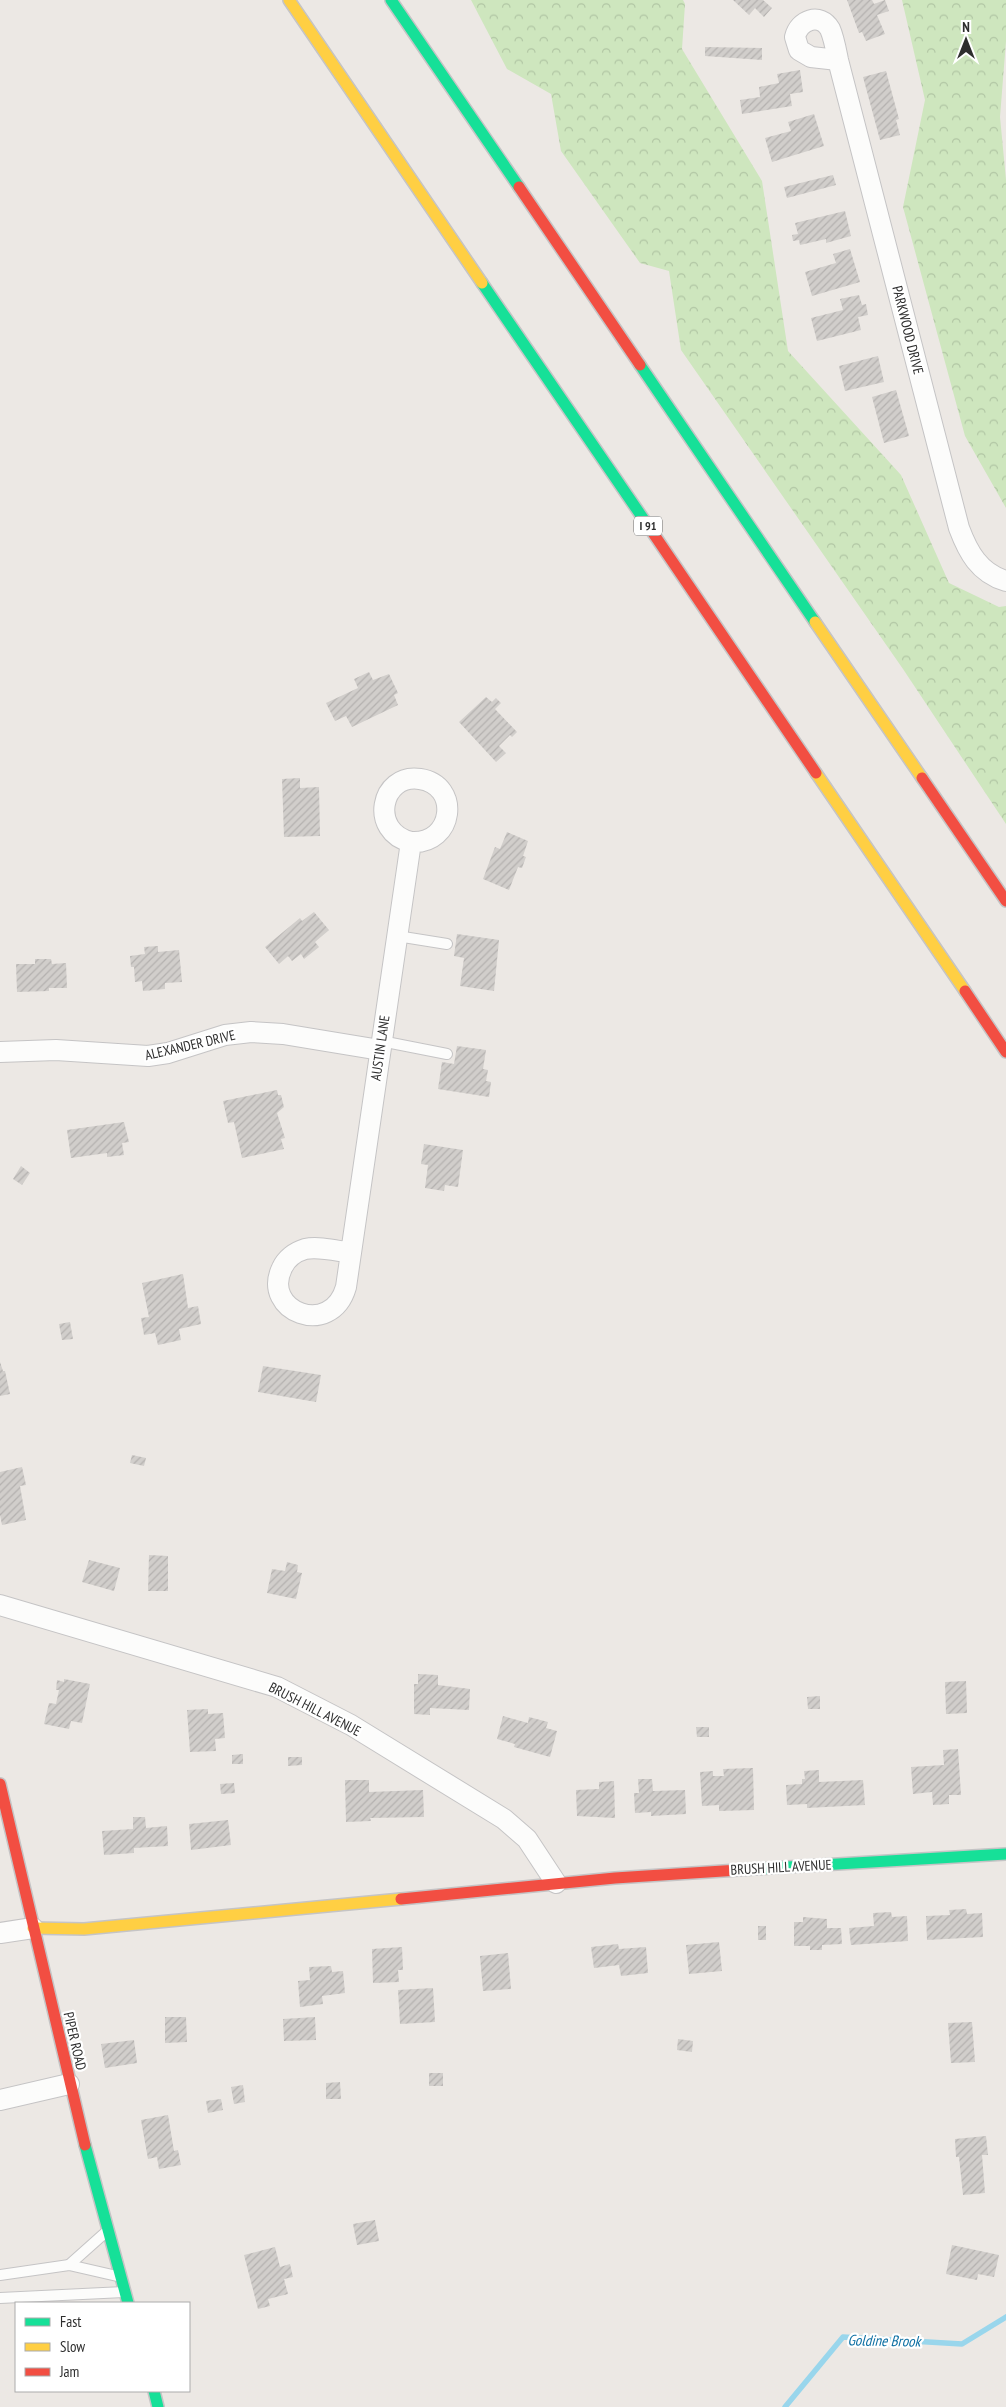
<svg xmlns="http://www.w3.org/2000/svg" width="1006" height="2407" font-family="'PT Sans Narrow',sans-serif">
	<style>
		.forest { fill: url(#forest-crowns) }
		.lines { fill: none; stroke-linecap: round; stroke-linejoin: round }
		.stream { stroke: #99d6ec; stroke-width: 5.5 }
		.building { fill: url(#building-hatch) }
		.lane-casing { stroke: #c5c4c5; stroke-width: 12 }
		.street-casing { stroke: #c5c4c5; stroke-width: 22 }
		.fast-casing { stroke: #c5c4c5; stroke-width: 14 }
		.slow-casing { stroke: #c5c4c5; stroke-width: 14 }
		.jam-casing { stroke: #c5c4c5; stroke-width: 14 }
		.lane { stroke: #fcfcfb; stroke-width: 10 }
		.street { stroke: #fcfcfb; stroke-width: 20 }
		.fast { stroke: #16e098; stroke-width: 11 }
		.slow { stroke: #ffcf43; stroke-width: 11 }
		.jam { stroke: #f24e42; stroke-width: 11 }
		.labels { text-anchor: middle; stroke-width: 4.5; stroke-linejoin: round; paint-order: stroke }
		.shield { fill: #fff; stroke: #6d6d6d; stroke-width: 1 }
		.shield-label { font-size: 12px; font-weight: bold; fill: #2e2e2e }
		.street-label { font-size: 14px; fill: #2e2e2e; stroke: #fff }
		.water-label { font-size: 15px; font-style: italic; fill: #0d6fa3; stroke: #fff }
	</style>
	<defs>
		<pattern id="forest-crowns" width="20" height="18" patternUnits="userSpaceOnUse" patternTransform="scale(1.25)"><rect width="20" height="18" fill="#cee6be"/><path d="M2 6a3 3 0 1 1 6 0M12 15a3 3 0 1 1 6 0" fill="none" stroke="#b1c6a4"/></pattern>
		<pattern id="building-hatch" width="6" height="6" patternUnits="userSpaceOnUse" patternTransform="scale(1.25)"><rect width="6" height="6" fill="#d1cecb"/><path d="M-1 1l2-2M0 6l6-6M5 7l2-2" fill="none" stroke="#b4b1af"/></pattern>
	</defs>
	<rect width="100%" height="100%" fill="#ece8e4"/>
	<g class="forest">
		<path d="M471,0H683L685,4L682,49L762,181L788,351L901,475L949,583L999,607L1006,606V824L903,669L681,350L669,271L640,263L561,151L551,94L507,69Z"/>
		<path d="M902,0H1006V41L1000,117L1006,180V508L965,436L903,207L925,100Z"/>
	</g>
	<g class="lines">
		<path class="stream" d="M785,2407L843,2337L962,2344L1006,2317"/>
	</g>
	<g class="building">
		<path d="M733,0H763L772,8L764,17L755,8L749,15Z"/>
		<path d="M847,0H872L874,4L885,0L889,11L877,15L885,34L866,41L862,32L859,33Z"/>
		<path d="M705,47L762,48V60L705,56Z"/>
		<path d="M800,70L803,92L790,94L792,106L742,114L740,100L760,97L759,87L779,83L777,74Z"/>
		<path d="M886,71L899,119L896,120L900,135L880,140L863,77Z"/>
		<path d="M814,114L824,146L772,162L765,138L791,131L788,122Z"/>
		<path d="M833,175L836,185L787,198L784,187Z"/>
		<path d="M845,211L851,236L826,243V239L800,245L799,240L793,241L792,235L798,234L795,223Z"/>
		<path d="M850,249L860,282L812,296L805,272L836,263L833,254Z"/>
		<path d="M859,295L862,305L866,304L868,315L858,317L861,330L817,341L811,318L843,310L840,299Z"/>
		<path d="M878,356L884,382L845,391L839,366Z"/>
		<path d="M896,390L909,436L884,443L872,397Z"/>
		<path d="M369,672L373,680L389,674L398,693L394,695L398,705L352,727L346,716L335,721L326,703L358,688L354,679Z"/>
		<path d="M486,697L492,702L496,698L501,703L495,709L517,732L512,737L510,735L499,746L506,753L496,762L459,722Z"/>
		<path d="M300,778V788L319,787L320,836L284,837L282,779Z"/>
		<path d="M507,832L528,841L523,856L526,857L522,868L518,867L509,890L483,879L495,847L500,849Z"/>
		<path d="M314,912L329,930L315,942L319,947L304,959L301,954L292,961L288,956L279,964L265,947L300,918L302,921Z"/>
		<path d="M457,934L499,940L494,991L460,986L464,958L454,956Z"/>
		<path d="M158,946V952L179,950L182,982L165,983V989L143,991L142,981L135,982L134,967H131L130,956L145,954L144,947Z"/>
		<path d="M35,959H51L52,964L66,963L67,988H49V991L17,992L16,964H35Z"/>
		<path d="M457,1046L486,1050L483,1069L488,1070L486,1081L491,1082L489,1097L438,1089L442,1062L454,1064Z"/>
		<path d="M277,1090L278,1095H281L284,1107L277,1113L285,1138L281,1139L284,1149L242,1158L234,1122L228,1123L223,1101Z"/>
		<path d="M124,1122L129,1142L122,1143L124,1155L107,1157V1153L71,1158L67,1130Z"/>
		<path d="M424,1144L463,1150L458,1187L445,1185L444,1191L425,1188L428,1165L421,1164Z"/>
		<path d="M21,1166L30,1173L22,1185L13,1179Z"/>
		<path d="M183,1274L188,1308L198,1306L201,1324L179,1329L181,1340L158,1345L155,1333L144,1335L141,1318L149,1317L142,1283Z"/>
		<path d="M70,1322L73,1339L62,1340L59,1324Z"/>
		<path d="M0,1362L3,1371H5L10,1394L0,1396Z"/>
		<path d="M263,1366L321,1375L316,1402L258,1392Z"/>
		<path d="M132,1455L146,1458L144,1466L130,1463Z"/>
		<path d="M22,1467L26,1485L20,1486L26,1520L2,1525L0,1515V1472Z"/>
		<path d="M149,1555L168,1556V1591H148Z"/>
		<path d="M89,1560L120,1568L114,1591L82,1582Z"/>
		<path d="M287,1562L298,1565L297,1572L302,1573L296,1599L267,1593L272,1569L285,1571Z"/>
		<path d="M418,1674L438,1675V1685L470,1689L469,1710L430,1708V1715L414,1714V1684H418Z"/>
		<path d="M64,1679L90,1684L82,1723L71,1721L69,1729L44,1724L49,1703L56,1704L59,1690H56L57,1680L64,1682Z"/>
		<path d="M966,1681L967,1713L946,1714L945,1682Z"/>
		<path d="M820,1696V1709H808L807,1697Z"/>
		<path d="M208,1709V1714L223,1713L225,1738L215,1739L216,1751L190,1752L187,1710Z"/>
		<path d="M503,1716L528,1723L529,1717L548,1722L546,1728L557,1731L550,1757L514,1747L515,1744L497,1739Z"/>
		<path d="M696,1727H709V1737H697Z"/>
		<path d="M958,1749L961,1795H949V1804L933,1805L932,1792L913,1794L911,1767L944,1765L943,1750Z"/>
		<path d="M243,1754V1764H232V1755Z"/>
		<path d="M288,1757H302V1765L288,1766Z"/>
		<path d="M753,1768L754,1810L719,1811V1805L702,1806L700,1772L713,1771V1776H724L723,1769Z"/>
		<path d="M819,1770V1782L863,1780L865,1805L807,1808V1804L787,1805L786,1785L802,1784V1779H805L804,1771Z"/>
		<path d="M638,1779H652L653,1791L685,1790L686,1814L651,1816V1812L635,1813L634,1793H639Z"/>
		<path d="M345,1780H369V1792L423,1790L424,1817L370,1818L371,1821L346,1822Z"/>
		<path d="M614,1781L615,1818L577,1816L576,1790L599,1789V1782Z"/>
		<path d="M234,1783L235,1793L221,1794L220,1784Z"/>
		<path d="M133,1817H145L146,1828L167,1826L168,1846L134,1848V1853L104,1855L102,1831L133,1829Z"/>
		<path d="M228,1820L231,1845L191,1850L189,1824Z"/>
		<path d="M966,1909L967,1914L982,1913L983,1937L927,1940L926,1916L950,1915L949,1910Z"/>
		<path d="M891,1912L892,1917L907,1916L908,1941L851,1945L849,1928L874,1926L873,1913Z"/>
		<path d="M803,1917L827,1919V1928H841L842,1944L822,1945V1950H810V1946H794V1922H803Z"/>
		<rect x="758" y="1926" width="8" height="14"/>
		<path d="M719,1942L722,1971L689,1974L686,1945Z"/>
		<path d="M618,1944L619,1949L646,1947L648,1973L621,1976L619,1965L594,1968L591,1947Z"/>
		<path d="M402,1947L403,1970H398L399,1982L373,1983L372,1949Z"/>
		<path d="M508,1953L511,1989L483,1991L480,1956Z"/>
		<path d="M331,1966L332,1972L343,1971L345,1993L322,1996L323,2004L300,2007L298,1981L310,1980L309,1967Z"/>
		<path d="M433,1988L435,2022L400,2024L398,1990Z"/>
		<path d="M165,2017H186L187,2042L165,2043Z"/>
		<path d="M315,2017L316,2040L284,2041L283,2019Z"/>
		<path d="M972,2022L975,2062L951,2063L948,2023Z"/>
		<path d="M678,2039L693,2041L692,2052L677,2050Z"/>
		<path d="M134,2040L137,2063L105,2068L101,2044Z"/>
		<rect x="429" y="2073" width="14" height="13"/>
		<path d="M340,2082L341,2099H326V2083Z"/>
		<path d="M243,2085L245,2102L234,2104L231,2087Z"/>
		<path d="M221,2099L223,2110L208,2113L206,2101Z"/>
		<path d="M168,2115L174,2151L178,2150L181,2165L159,2169L157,2157L148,2159L141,2120Z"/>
		<path d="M986,2136L988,2155H982L985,2193L963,2195L959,2157H956L955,2139Z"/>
		<path d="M375,2220L379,2241L357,2245L353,2224Z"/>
		<path d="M952,2245L999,2255L994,2277L978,2274L977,2280L946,2274Z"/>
		<path d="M275,2247L280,2267L290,2264L293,2277L284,2279L288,2294L268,2299L270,2306L258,2309L244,2255Z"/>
	</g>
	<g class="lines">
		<defs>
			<g id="lane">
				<path d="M397,936L447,944"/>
				<path d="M381,1041L447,1054"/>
				<path d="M69,2265L106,2232"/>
				<path d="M0,2275L69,2265L117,2276"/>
				<path d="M0,2298L124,2292"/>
			</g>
			<g id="street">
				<path d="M838,60L811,57L799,50L795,37C799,20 820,12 830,29C834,38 836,50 838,60L959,528C968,552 979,573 1006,581"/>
				<path d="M0,1052L56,1050L148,1056L168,1053L225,1035L251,1032L283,1034L380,1050"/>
				<path d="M351,1253C337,1251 319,1246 305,1249C295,1252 286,1259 282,1268C261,1311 331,1339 346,1287L411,842C454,845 461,785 420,779C380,773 369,832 411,842"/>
				<path d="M0,1605L277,1687L351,1725L504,1819L527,1839L556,1883"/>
				<path d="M0,1933L33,1928"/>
				<path d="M0,2100L69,2084"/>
			</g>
			<g id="fast">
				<path d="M391,0L519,187"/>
				<path d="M482,283L651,530"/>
				<path d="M640,365L815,622"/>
				<path d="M754,1869L1006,1854"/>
				<path d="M85,2145L128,2303"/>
				<path d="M154,2391L158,2407"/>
			</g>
			<g id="slow">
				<path d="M289,0L482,283"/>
				<path d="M815,622L922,778"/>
				<path d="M816,773L965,991"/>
				<path d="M33,1928L84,1929L401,1899"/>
			</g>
			<g id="jam">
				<path d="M519,187L640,365"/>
				<path d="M651,530L816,773"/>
				<path d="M922,778L1006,901"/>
				<path d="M965,991L1006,1052"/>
				<path d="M0,1784L85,2145"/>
				<path d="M401,1899L615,1878L754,1869"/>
			</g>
		</defs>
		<use href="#lane" class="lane-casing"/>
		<use href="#street" class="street-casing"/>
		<use href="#fast" class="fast-casing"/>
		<use href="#slow" class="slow-casing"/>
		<use href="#jam" class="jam-casing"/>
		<use href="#lane" class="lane"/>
		<use href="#street" class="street"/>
		<use href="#fast" class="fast"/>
		<use href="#slow" class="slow"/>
		<use href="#jam" class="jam"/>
	</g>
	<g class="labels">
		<rect class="shield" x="634" y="516.5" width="28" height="19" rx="4"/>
		<g class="shield-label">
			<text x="648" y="530">I 91</text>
		</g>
		<g class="street-label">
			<text transform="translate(908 330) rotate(76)" y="5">PARKWOOD DRIVE</text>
			<text transform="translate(190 1045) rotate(-13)" y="5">ALEXANDER DRIVE</text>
			<text transform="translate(380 1048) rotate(-82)" y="5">AUSTIN LANE</text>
			<text transform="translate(315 1709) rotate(27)" y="5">BRUSH HILL AVENUE</text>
			<text transform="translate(781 1867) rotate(-3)" y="5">BRUSH HILL AVENUE</text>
			<text transform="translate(75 2041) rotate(77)" y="5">PIPER ROAD</text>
		</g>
		<g class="water-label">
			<text transform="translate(884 2341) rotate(1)" y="5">Goldine Brook</text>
		</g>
	</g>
	<rect x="15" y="2302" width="175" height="90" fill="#ffffff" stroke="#ababab"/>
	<rect x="25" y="2318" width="25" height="8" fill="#16e098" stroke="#ababab"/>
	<text x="60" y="2327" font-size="15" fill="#2e2e2e">Fast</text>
	<rect x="25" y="2343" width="25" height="8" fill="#ffcf43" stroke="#ababab"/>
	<text x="60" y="2352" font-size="15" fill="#2e2e2e">Slow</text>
	<rect x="25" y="2368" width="25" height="8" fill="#f24e42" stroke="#ababab"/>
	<text x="60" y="2377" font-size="15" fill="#2e2e2e">Jam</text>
	<g transform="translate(966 40)" stroke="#ffffff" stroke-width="4" paint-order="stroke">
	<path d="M0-4L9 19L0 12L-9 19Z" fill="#2e2e2e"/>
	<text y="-8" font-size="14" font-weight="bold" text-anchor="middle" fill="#2e2e2e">N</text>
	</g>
</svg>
